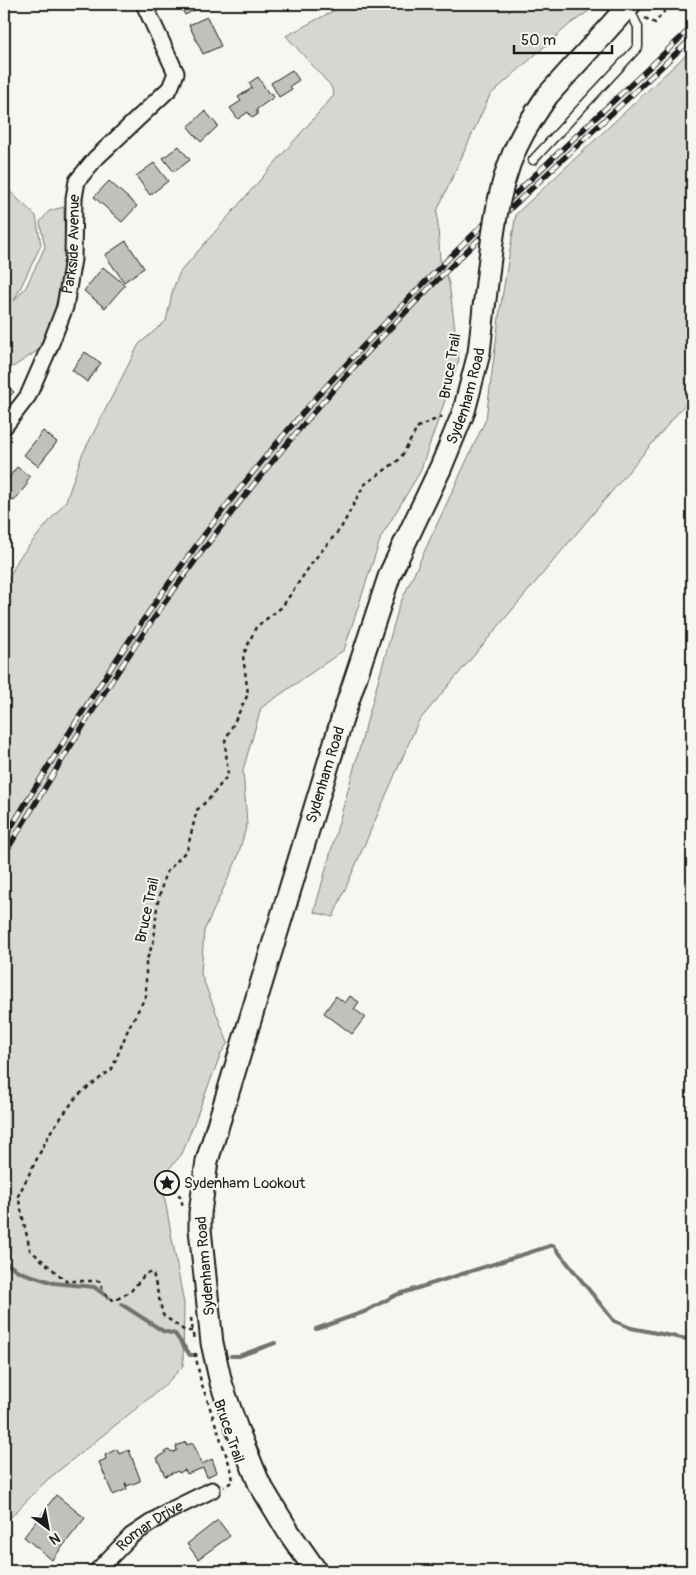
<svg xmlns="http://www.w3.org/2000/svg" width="696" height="1575" font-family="Pangolin,sans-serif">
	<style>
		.green { fill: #d6d6d2; stroke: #797977 }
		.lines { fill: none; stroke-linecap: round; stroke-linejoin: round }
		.stream { stroke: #727271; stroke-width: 4 }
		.building { fill: #c0c0bd; stroke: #1c1c1c }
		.lane-casing { stroke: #1c1c1c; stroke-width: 11 }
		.street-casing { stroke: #1c1c1c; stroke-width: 19 }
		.secondary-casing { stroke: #1c1c1c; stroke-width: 25 }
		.path { stroke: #1c1c1c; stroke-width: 2.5; stroke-dasharray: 4 4; stroke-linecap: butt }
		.lane { stroke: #f6f6f2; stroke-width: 8 }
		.street { stroke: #f6f6f2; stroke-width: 15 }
		.secondary { stroke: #f6f6f2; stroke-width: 21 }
		.rail-casing { stroke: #1c1c1c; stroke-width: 5.5 }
		.rail { stroke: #f6f6f2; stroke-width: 4; stroke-dasharray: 11; stroke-linecap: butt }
		.secondary-bridge-casing { stroke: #1c1c1c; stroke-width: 25; stroke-linecap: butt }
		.secondary-bridge { stroke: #f6f6f2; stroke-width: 21 }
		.labels { text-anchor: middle; stroke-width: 4; stroke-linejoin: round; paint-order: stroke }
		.street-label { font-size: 15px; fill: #1c1c1c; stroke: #f6f6f2 }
		.poi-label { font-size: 15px; fill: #1c1c1c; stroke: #f6f6f2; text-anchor: start }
	</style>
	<rect width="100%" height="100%" fill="#f6f6f2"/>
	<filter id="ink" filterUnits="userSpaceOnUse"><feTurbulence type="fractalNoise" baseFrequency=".02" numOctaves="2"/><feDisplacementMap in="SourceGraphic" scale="10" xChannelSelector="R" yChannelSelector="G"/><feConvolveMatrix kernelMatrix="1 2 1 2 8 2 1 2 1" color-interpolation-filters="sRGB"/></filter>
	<g filter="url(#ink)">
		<g class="green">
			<path d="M346,4H599L570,24L490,95L437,211L440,260L449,283L459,360L420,472L381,537L344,650L261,708L243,770L247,824L237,859L204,931L201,974L228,1043L221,1053L182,1154L161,1178L184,1304L183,1366L163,1387L47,1480L4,1524V587L19,558L66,501L82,455L139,344L166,321L173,289L180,272L334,95L331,86L286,36Z"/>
			<path d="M692,49V396L418,722L333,917L314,912L399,606L486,419L500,310L516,214Z"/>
			<path d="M4,186L36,216L41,245L14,301L26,287L45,247L40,222L49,211L64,207L65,263L54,312L43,347L4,373V313L6,311L4,312Z"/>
		</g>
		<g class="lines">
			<g class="stream">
				<path d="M4,1262L20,1272L54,1283L94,1287L108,1297"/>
				<path d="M121,1304L163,1331L175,1334L190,1355H196"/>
				<path d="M316,1329L364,1312L396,1295L553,1245L614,1321L631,1328L692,1340"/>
				<path d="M231,1356H239L275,1343"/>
			</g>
		</g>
		<g class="building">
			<path d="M179,4H206L185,15Z"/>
			<path d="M207,17L221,46L203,54L189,25Z"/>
			<path d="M292,70L299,80L290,86L292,89L279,97L271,83Z"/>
			<path d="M258,77L269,94L271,93L274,97L257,109V115L252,118L248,112L238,119L230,108L241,101L238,97L252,88L249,83Z"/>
			<path d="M205,111L218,126L201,142L188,127Z"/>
			<path d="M179,146L190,160L174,172L163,158Z"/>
			<path d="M154,163L168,181L150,195L136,176Z"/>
			<path d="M109,181L137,206L122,222L94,197Z"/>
			<path d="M126,241L144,268L124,282L105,255Z"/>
			<path d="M103,267L125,285L105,308L84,291Z"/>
			<path d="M85,352L101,363L87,382L72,370Z"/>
			<path d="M4,382L14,392L4,402Z"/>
			<path d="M43,431L57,442L38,466L24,455Z"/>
			<path d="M17,467L30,477L26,482L28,483L14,501L13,499L11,502L4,496V484Z"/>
			<path d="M336,996L345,1003L350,996L359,1002L354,1009L365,1017L352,1034L324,1013Z"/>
			<path d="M186,1442L187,1445L193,1443L202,1464L212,1459L217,1472L207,1477L203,1468L187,1474L185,1470L179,1473L178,1471L165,1476L157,1458L164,1454L167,1450L174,1452L177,1450L176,1446Z"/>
			<path d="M117,1449L119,1454L129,1450L140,1479V1481L127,1486L126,1483H125L127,1489L113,1495L99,1462L106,1459L105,1455Z"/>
			<path d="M56,1495L85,1518L52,1560L24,1537Z"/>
			<path d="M218,1520L230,1536L198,1559L187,1544Z"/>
		</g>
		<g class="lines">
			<defs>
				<path id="lane" d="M533,160L638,47V27L629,8"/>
				<g id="street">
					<path id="s1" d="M4,427L28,396L49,348L65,307L73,259L74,198L77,181L95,159L170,88L176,73L144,4"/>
					<path id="s2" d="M97,1571L131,1536L167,1512L212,1490"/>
				</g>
				<g id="secondary">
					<path d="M547,96L630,4"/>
					<path id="s3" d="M316,1571L288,1531L259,1483L237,1429L221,1383L212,1343L200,1229V1213L207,1161L343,716L390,574L441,467L464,411L479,353L484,307"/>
				</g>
			</defs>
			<use href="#lane" class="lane-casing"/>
			<use href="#street" class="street-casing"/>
			<use href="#secondary" class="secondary-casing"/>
			<g class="path">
				<path d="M645,18L655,23L670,4"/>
				<path d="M167,1183L180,1196L183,1206"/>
				<path d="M191,1318L194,1342"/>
				<path d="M192,1331H185L163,1315L153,1273H146L131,1291L114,1301L104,1292L99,1281H66L30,1250L18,1196L51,1131L77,1096L112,1069L129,1027L146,996V962L154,940L157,906L165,874L187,850L197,810L210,798L228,775L225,741L248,694L243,656L256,627L282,607L314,560L341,528L364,485L400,459L418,427L443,416"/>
				<path d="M195,1353L201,1382L231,1469L233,1481L224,1487"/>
			</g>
			<use href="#lane" class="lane"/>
			<use href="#street" class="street"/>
			<use href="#secondary" class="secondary"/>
			<defs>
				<g id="rail">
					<path d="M4,839C88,699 176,562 282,437C407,289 552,160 692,27"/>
					<path d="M4,855C55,771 106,686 163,605C216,530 273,458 334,389C445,264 571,153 692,38"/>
				</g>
			</defs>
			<use href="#rail" class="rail-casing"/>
			<use href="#rail" class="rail"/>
			<defs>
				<path id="secondary-bridge" d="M484,307C492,249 494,184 524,132C531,120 539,108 547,96"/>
			</defs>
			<use href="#secondary-bridge" class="secondary-bridge-casing"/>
			<use href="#secondary-bridge" class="secondary-bridge"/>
		</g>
	</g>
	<defs>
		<symbol id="sight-ring" viewBox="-11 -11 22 22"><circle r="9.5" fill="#f6f6f2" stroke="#1c1c1c" stroke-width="1.5"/><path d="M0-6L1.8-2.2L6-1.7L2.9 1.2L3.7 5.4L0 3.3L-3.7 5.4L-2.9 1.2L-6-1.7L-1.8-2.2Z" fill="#1c1c1c"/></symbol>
	</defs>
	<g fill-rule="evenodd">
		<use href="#sight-ring" x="153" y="1169" width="28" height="28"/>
	</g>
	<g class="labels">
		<g class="street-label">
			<text dy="5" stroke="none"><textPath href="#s1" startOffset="199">Parkside Avenue</textPath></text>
			<text transform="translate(450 366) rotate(-80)" y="5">Bruce Trail</text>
			<text dy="5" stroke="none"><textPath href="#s3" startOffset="1245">Sydenham Road</textPath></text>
			<text dy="5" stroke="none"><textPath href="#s3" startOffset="840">Sydenham Road</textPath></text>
			<text transform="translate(147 910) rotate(-78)" y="5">Bruce Trail</text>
			<text transform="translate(205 1266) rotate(-95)" y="5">Sydenham Road</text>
			<text transform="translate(229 1431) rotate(71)" y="5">Bruce Trail</text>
			<text dy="5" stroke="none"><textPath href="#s2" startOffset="70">Romar Drive</textPath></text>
		</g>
		<g class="poi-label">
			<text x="184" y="1188">Sydenham Lookout</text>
		</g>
	</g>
	<rect width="696" height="1575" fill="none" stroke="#f6f6f2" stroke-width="20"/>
	<rect x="10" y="10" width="676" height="1555" fill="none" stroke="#1c1c1c" stroke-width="2" filter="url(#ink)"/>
	<g transform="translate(48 1528) rotate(148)" stroke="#f6f6f2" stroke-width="4" paint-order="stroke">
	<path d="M0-4L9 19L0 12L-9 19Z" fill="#1c1c1c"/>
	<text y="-8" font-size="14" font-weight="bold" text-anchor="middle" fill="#1c1c1c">N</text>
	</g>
	<path d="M514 45v8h98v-8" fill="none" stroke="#1c1c1c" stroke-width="2.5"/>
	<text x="521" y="45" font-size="15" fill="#1c1c1c" stroke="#f6f6f2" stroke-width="4" paint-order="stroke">50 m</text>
</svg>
